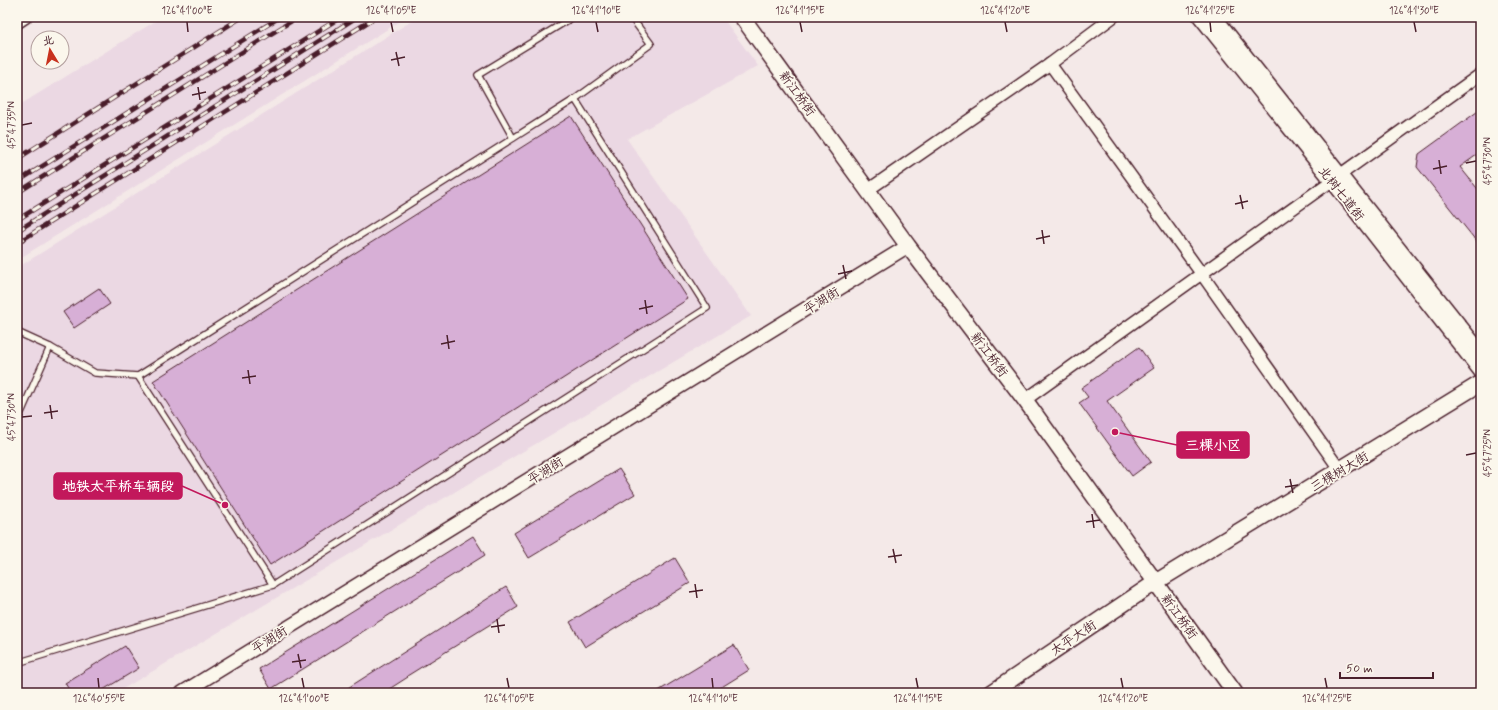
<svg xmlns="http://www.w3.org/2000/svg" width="1498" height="710" font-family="Mynerve,'LXGW WenKai TC',sans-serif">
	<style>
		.built { fill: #ebd8e3 }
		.building { fill: #d7afd6; stroke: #4a1f2b }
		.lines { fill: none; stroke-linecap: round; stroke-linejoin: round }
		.service-casing { stroke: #4a1f2b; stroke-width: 8 }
		.minor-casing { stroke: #4a1f2b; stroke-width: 14 }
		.tertiary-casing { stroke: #4a1f2b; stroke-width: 16 }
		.secondary-casing { stroke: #4a1f2b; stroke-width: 18 }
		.service { stroke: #fbf7ec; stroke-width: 5.5 }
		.minor { stroke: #fbf7ec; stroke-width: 11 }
		.tertiary { stroke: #fbf7ec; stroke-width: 13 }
		.secondary { stroke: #fbf7ec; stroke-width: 15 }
		.rail-casing { stroke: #4a1f2b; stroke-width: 4.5 }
		.rail { stroke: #fbf7ec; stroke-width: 3; stroke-dasharray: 9; stroke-linecap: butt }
		.ticks { fill: none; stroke: #4a1f2b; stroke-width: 1.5 }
		.labels { text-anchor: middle; stroke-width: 3.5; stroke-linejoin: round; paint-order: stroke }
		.street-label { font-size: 13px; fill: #4a1f2b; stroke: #fbf7ec }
		.leader { fill: none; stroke: #c2185b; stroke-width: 1.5 }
		.callout-dot { fill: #c2185b; stroke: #fbf7ec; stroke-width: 1.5 }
		.callout { fill: #c2185b; stroke: #c2185b; stroke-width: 1.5 }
		.callout-label { font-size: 14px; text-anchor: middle; font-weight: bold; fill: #fff }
		.neatline { fill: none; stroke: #4a1f2b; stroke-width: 1.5 }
		.ticks-label { font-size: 10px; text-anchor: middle; fill: #4a1f2b }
	</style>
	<rect width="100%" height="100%" fill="#f4e9e8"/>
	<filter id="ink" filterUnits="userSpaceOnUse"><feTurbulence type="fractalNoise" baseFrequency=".025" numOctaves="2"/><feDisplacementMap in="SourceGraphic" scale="8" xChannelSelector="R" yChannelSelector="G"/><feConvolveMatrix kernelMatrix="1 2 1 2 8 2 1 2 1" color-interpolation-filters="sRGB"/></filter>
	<g filter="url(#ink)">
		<g class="built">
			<path d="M162,17H407L17,260V94L23,103Z"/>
			<path d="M418,17H722L758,66L627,139L751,316L116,693H17V268Z"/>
		</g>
		<g class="building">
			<path d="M1481,109V152L1460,167L1481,193V247L1417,167L1419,154Z"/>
			<path d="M571,116L688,299L270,565L153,381Z"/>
			<path d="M99,288L110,304L74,328L63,312Z"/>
			<path d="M1139,347L1154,368L1107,401L1151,462L1132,476L1079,403L1088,397L1081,388Z"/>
			<path d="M619,469L635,494L529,558L514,533Z"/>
			<path d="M473,536L485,555L271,689L259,669Z"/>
			<path d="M675,558L690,583L585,647L570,622Z"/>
			<path d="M506,587L518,607L407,676L408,677L383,693H340Z"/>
			<path d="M734,645L749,670L712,693H655Z"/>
			<path d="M125,646L139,668L98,693H71L65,683Z"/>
		</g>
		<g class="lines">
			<defs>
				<g id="service">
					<path d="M575,99L651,44L631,17"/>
					<path d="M513,138L478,75L573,17"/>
					<path d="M17,332L50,347L95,373L138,376L575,99L707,308L273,585L17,663"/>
					<path d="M138,376L273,585"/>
					<path d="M17,422L50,347"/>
				</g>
				<g id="minor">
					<path d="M17,23L26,17"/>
					<path d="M1050,64L1201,273L1340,470"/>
					<path d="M868,190L1050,64L1113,17"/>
					<path d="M1025,400L1481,74"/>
				</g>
				<g id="tertiary">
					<path d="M1200,17L1331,180L1481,372"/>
					<path d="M1215,17L1481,352"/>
					<path d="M182,693L908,246"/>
				</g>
				<g id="secondary">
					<path d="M742,17L908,246L1025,400L1235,693"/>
					<path d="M991,693L1156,582L1481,383"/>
				</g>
			</defs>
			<use href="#service" class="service-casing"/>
			<use href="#minor" class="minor-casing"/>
			<use href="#tertiary" class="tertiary-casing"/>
			<use href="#secondary" class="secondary-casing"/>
			<use href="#service" class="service"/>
			<use href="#minor" class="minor"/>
			<use href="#tertiary" class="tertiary"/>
			<use href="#secondary" class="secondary"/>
			<defs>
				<g id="rail">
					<path d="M17,159L242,17"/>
					<path d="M17,182L280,17"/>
					<path d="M17,193L298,17"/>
					<path d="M17,220L341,17"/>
					<path d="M17,231L357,17"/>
					<path d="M17,243L376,17"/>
				</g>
			</defs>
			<use href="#rail" class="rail-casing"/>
			<use href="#rail" class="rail"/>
		</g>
	</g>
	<path class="ticks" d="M187,22L188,32M391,22L393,32M596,22L598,32M800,22L802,32M1005,22L1007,32M1210,22L1211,32M1414,22L1416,32M396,52L399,66M391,60L405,57M198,87L200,100M192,95L206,92M22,125L32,123M1439,160L1441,174M1466,163L1476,161M1433,169L1447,166M1240,195L1243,209M1235,204L1248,201M1042,230L1044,244M1036,239L1050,236M843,265L846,279M838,274L852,271M645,300L647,314M639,309L653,306M447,335L449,349M441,344L455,341M248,370L250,384M242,378L256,376M50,405L52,419M44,413L58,411M22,417L32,416M1466,455L1476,453M1290,479L1293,493M1285,487L1298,485M1092,514L1094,528M1086,522L1100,520M893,549L896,563M888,557L902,555M695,584L697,598M689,592L703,590M497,619L499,633M491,627L505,625M298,654L301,668M292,662L306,660M98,678L99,688M302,678L304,688M507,678L509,688M712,678L713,688M916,678L918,688M1121,678L1123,688M1325,678L1327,688"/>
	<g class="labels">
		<g class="street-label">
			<text transform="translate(798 93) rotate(54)" y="5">新江桥街</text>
			<text transform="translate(1342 193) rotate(52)" y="5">北树七道街</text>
			<text transform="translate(821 300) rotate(-32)" y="5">平湖街</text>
			<text transform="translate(990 354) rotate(53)" y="5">新江桥街</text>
			<text transform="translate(545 470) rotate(-32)" y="5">平湖街</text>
			<text transform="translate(1339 471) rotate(-31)" y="5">三棵树大街</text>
			<text transform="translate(1180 616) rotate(54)" y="5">新江桥街</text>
			<text transform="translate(1073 637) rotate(-34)" y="5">太平大街</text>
			<text transform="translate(269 639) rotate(-32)" y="5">平湖街</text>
		</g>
	</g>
	<path class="leader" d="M1115 432L1177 445M225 505L182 486"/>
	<g class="callout-dot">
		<circle cx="1115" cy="432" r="4"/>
		<circle cx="225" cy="505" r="4"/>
	</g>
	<g class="callout">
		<rect x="1177" y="432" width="72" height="26" rx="4"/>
		<rect x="54" y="473" width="128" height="26" rx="4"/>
	</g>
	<g class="callout-label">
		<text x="1213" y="450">三棵小区</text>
		<text x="118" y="491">地铁太平桥车辆段</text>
	</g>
	<rect width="1498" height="710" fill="none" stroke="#fbf7ec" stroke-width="44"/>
	<g transform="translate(50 50) rotate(350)"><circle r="19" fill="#fbf7ec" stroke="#b4a19f"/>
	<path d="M0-3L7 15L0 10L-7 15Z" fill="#c8321e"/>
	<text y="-6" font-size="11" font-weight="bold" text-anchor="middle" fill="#4a1f2b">北</text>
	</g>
	<path d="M1340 672v6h93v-6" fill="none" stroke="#4a1f2b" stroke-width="2"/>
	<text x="1346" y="672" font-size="12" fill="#4a1f2b" stroke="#fbf7ec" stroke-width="3" paint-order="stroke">50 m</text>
	<rect x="22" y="22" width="1454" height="666" class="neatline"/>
	<g class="ticks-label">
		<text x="187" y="14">126°41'00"E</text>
		<text x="391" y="14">126°41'05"E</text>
		<text x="596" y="14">126°41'10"E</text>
		<text x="800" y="14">126°41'15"E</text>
		<text x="1005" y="14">126°41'20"E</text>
		<text x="1210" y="14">126°41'25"E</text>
		<text x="1414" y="14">126°41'30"E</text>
		<text transform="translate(11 125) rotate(-90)" y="4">45°47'35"N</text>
		<text transform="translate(1487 161) rotate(-90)" y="4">45°47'30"N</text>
		<text transform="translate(11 417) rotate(-90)" y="4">45°47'30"N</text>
		<text transform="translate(1487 453) rotate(-90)" y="4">45°47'25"N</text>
		<text x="99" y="702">126°40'55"E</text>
		<text x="304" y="702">126°41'00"E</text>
		<text x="509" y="702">126°41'05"E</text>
		<text x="713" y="702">126°41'10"E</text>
		<text x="918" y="702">126°41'15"E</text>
		<text x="1123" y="702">126°41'20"E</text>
		<text x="1327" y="702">126°41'25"E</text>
	</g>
</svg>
